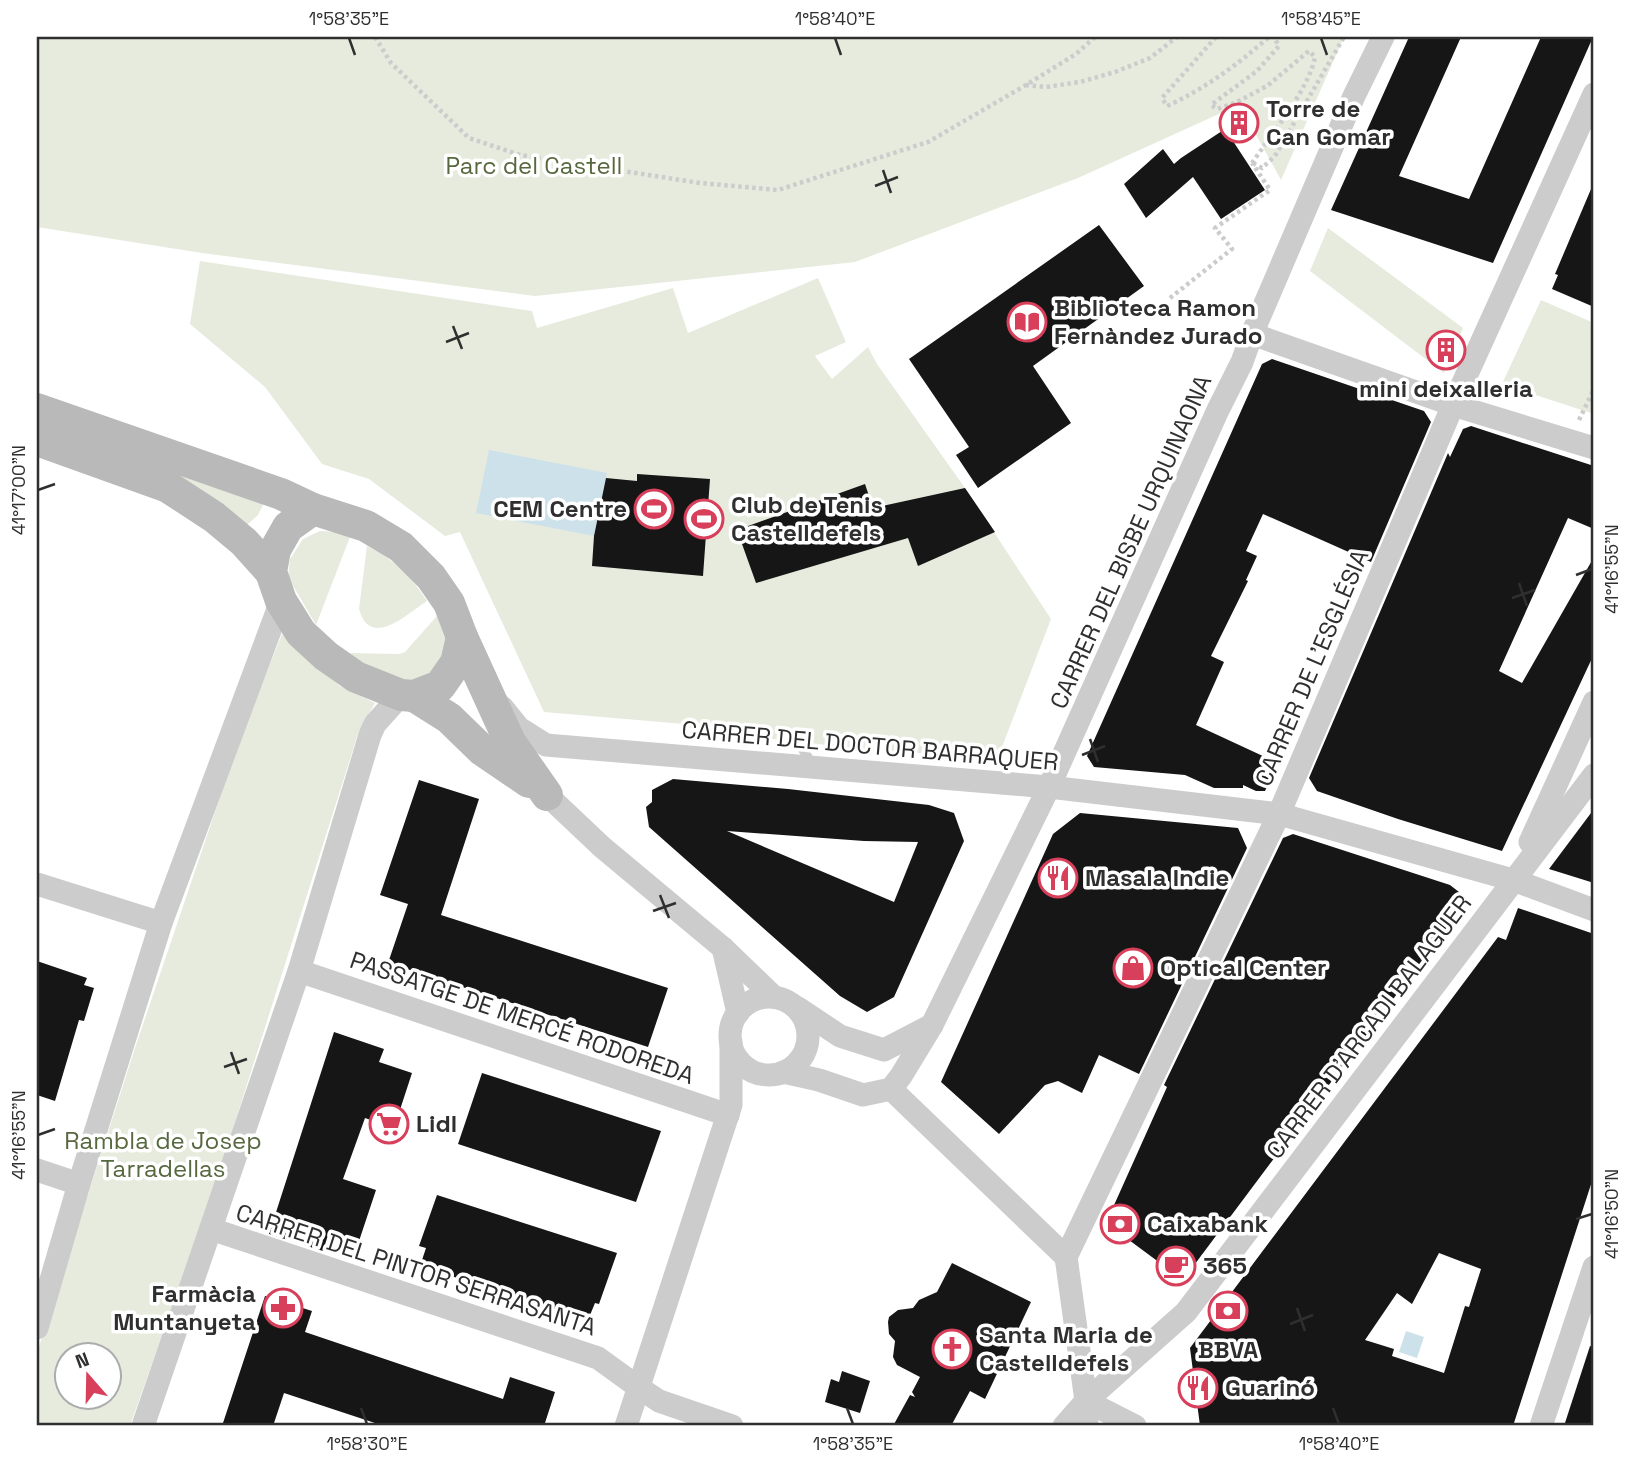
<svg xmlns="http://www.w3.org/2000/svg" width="1631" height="1463" font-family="'Space Grotesk',sans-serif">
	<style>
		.green { fill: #e6ebde; fill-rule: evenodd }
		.water { fill: #cce1e9 }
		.building { fill: #161616; fill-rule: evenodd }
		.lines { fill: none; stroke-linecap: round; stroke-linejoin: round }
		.path { stroke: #ccc; stroke-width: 4.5; stroke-dasharray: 3.5 3.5; stroke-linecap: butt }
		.lane { stroke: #ccc; stroke-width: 10 }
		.street { stroke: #ccc; stroke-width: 23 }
		.secondary { stroke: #b9b9b9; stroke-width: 32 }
		.ticks { fill: none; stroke: #2f2f2f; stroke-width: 2.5 }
		.labels { text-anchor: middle; stroke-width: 7; stroke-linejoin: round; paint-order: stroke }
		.poi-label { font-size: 24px; font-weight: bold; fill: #2f2f2f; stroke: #fff; text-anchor: start }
		.park-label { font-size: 24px; fill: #57683f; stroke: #fff }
		.street-label { font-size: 24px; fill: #2f2f2f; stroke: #fff }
		.neatline { fill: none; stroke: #2f2f2f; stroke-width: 2.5 }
		.ticks-label { font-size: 18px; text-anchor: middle; fill: #2f2f2f }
	</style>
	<rect width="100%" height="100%" fill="#fff"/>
	<g class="green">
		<path d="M37,37H1344L1281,180L1254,131L1243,103L1078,178L855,262L535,296L202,253L37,227Z"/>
		<path d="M1328,228L1463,328L1444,373L1310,271Z"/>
		<path d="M200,261L532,311L537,328L673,288L688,333L818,278L846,342L815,356L832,379L868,347L877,364L965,488L1051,619L1002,747L1001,759L863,749L693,730L684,724L544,712L460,532L445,536L369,479L322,464L265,387L190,324Z"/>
		<path d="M1541,300L1594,323V414L1502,384Z"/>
		<path d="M154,461L264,503L258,515L247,525Z"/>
		<path d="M320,531L339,532L350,537L316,625L288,577L290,559L303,539Z"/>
		<path d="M367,546C395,560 410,575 427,601C407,614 370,650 359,609Z"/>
		<path d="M437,616C441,624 445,632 446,641C446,663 425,684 403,680C396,679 368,668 362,664C358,661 354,656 350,653L399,654L405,652Z"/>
		<path d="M284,629L309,661L340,686L375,703L358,734L217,1179L130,1426H37V1353L135,1048L238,744ZM66,1354H108V1396H66Z"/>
	</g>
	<g class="water">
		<path d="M489,450L607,473L594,536L476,513Z"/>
		<path d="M1406,1331L1424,1337L1417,1358L1399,1352Z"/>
	</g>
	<g class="building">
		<path d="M1409,37H1461L1399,176L1469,199L1541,37H1593L1493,263L1331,210Z"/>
		<path d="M1241,112L1247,116L1250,123L1246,131L1231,138L1265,190L1221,219L1193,177L1146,218L1124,184L1163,149L1174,164L1181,158L1225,129L1227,132L1230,117Z"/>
		<path d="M1594,182V307L1552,289L1558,275L1555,274Z"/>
		<path d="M1099,225L1144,286L1033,366L1071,423L978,488L956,455L969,447L909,359Z"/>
		<path d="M1272,359L1424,411L1431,422L1371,562L1263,514L1246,551L1257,556L1246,580L1248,581L1211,656L1224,662L1196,725L1278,763L1265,791H1256L1243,785V788H1214L1185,775L1094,767L1087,756L1262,364Z"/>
		<path d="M1471,426L1594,466V529L1568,518L1499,671L1522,683L1594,557V654L1502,851L1398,819L1317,791L1309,778L1448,453L1450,457L1463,429Z"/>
		<path d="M637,474L710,479L703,576L592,566L594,536L606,478L637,481Z"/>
		<path d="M865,484L873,508L965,488L995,532L918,566L908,538L756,583L737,530Z"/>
		<path d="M673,779L788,789L929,805L954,813L964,841L894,997L867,1012L840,996L649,827L646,807L652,802V790ZM727,831L864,841L918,842L894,902Z"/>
		<path d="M419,780L479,799L441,915L668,988L648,1047L388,963L408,904L380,895Z"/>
		<path d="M1594,809V883L1549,869Z"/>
		<path d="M1080,813L1238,828L1247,848L1139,1074L1099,1055L1082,1093L1058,1081L1045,1085L999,1134L941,1082L1053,834Z"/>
		<path d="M1293,834L1450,885L1468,899L1183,1280L1106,1223L1167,1087L1164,1085L1283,838Z"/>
		<path d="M1518,908L1594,934V1175L1513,1426H1200L1190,1348L1498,937L1506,940ZM1439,1253L1481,1269L1469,1307L1465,1306L1444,1373L1392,1356L1394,1349L1365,1340L1397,1293L1412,1304Z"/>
		<path d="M37,961L87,978L84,985L94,988L84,1021L79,1020L55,1101L37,1095Z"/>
		<path d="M334,1032L384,1049L379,1062L412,1073L394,1128L365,1118L343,1179L376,1190L358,1244L328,1235L323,1251L269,1234Z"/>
		<path d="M482,1073L661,1131L636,1202L458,1144Z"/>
		<path d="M437,1195L617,1253L599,1304L595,1303L588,1320L420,1266L426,1248L419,1246Z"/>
		<path d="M952,1263L1031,1302L985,1399L970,1391L951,1426H893L910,1395L915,1397L912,1392L920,1377L897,1365L893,1357L895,1341L889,1334L888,1322L889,1317L898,1310L913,1308L919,1300L937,1292Z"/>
		<path d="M265,1296L312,1311L305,1332L503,1399L510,1377L555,1392L544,1426H384L284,1393L273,1426H222Z"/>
		<path d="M1590,1346L1594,1347V1426H1564Z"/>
		<path d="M842,1371L870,1381L860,1413L825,1402L831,1379L839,1382Z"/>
	</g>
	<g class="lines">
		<g class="path">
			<path d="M375,37L391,63L469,138L520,155L700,183L778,190L928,142L1026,85"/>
			<path d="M1095,37L1076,54L1026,85L1046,87L1080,82L1115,72L1150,58L1177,37"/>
			<path d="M1216,37L1162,98L1167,106C1206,88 1237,65 1269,37"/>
			<path d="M1252,163C1271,135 1309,89 1315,57L1309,51L1267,86L1235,103L1217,109L1211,105L1257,71L1279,46L1274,37"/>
			<path d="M1253,163L1262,168L1275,156L1344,37"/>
			<path d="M1170,298L1232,249L1215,228L1270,190L1252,163"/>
			<path d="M1579,420L1594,389"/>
		</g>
		<path class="lane" d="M798,741L813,766"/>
		<g class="street">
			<path d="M1252,334L1453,405L1594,448"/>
			<path d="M502,707L519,728L546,745L1049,787L1279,814L1513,880L1594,910"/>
			<path d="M547,795L602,847L723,948L774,997"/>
			<path d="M1530,842L1594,702"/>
			<path d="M37,884L161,923"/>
			<path d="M723,948L738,1013"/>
			<path d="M299,971L728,1115"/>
			<circle cx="769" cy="1036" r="39"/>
			<path d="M798,1008L840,1036L884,1050L932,1025"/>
			<path d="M783,1072L819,1080L863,1095L891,1089L901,1076L932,1025L1049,787L1217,412L1242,362L1252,334L1354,96L1383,37"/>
			<path d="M891,1089L1066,1257"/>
			<path d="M37,1170L79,1184"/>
			<path d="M211,1229L598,1358L638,1387L659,1401L732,1426"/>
			<path d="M1066,1257L1279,814L1453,405L1594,94"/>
			<path d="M1066,1257L1086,1401L1135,1426"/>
			<path d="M37,1328L79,1184L161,923L281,601"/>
			<path d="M1086,1401L1186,1312L1594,775"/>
			<path d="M143,1426L299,971L370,735L375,724L401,695"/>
			<path d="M626,1426L731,1105V1042"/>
			<path d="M1064,1426L1086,1401L1087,1426"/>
			<path d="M1541,1426L1594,1267"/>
		</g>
		<g class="secondary">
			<path d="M37,409L281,494L313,509L366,526L401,547L431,577L449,603L462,637L510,742L547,795"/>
			<path d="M37,440L168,487L214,517L244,542L271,572"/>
			<path d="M313,509L288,527L275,550L271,572L281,601L301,633L326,656L356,677L401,695L414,696L440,686L456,663L462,637"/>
			<path d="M414,696L449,718L482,750L529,782"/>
		</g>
	</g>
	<path class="ticks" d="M349,38L355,55M835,38L841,55M1321,38L1327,55M883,170L891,193M875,186L898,177M453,326L462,349M446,342L469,333M38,490L55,484M1576,575L1592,569M1519,583L1527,606M1512,598L1535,590M1090,739L1098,762M1082,755L1105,746M660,895L669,918M653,911L676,903M231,1052L239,1074M224,1067L247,1059M38,1135L55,1129M1576,1219L1592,1214M1297,1308L1305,1331M1290,1324L1313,1315M361,1408L367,1424M847,1408L853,1424M1333,1408L1339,1424"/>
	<defs>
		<symbol id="building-ring" viewBox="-11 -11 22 22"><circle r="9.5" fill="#fff" stroke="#d83f5b" stroke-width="1.5"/><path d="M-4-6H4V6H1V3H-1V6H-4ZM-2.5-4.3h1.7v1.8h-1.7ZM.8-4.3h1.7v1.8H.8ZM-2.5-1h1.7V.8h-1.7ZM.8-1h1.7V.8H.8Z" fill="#d83f5b"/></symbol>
		<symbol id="library-ring" viewBox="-11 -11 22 22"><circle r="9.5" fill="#fff" stroke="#d83f5b" stroke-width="1.5"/><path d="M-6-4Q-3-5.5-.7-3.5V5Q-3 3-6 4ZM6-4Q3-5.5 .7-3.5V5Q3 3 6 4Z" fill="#d83f5b"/></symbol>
		<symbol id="stadium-ring" viewBox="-11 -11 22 22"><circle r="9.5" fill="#fff" stroke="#d83f5b" stroke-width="1.5"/><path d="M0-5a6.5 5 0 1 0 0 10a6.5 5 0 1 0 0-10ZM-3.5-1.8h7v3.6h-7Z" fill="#d83f5b"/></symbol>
		<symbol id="restaurant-ring" viewBox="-11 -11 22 22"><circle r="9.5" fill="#fff" stroke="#d83f5b" stroke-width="1.5"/><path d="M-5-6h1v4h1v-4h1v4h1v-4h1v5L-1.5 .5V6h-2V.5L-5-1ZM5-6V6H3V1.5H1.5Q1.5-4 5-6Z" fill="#d83f5b"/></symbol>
		<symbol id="shop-ring" viewBox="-11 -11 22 22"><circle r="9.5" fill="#fff" stroke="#d83f5b" stroke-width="1.5"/><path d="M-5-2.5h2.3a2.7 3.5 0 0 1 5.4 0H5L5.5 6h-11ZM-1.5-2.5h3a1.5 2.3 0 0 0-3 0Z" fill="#d83f5b"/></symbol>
		<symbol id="supermarket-ring" viewBox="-11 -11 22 22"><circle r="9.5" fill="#fff" stroke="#d83f5b" stroke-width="1.5"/><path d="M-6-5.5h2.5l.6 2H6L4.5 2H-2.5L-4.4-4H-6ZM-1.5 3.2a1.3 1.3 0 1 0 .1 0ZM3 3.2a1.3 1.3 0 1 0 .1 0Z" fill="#d83f5b"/></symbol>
		<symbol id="bank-ring" viewBox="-11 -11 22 22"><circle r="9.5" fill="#fff" stroke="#d83f5b" stroke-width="1.5"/><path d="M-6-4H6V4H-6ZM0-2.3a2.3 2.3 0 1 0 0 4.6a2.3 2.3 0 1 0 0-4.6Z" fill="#d83f5b"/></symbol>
		<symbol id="cafe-ring" viewBox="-11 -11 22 22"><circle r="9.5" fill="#fff" stroke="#d83f5b" stroke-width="1.5"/><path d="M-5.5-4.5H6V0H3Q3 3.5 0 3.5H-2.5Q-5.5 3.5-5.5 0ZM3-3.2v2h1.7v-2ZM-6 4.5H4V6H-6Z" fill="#d83f5b"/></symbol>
		<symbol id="pharmacy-ring" viewBox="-11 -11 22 22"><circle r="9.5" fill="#fff" stroke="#d83f5b" stroke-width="1.5"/><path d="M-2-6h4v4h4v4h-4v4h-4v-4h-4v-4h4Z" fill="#d83f5b"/></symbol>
		<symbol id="church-ring" viewBox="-11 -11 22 22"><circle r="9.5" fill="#fff" stroke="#d83f5b" stroke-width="1.5"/><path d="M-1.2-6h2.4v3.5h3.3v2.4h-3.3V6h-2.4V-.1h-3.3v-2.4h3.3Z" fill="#d83f5b"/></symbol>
	</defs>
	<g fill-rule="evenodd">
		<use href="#building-ring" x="1217" y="101" width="44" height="44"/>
		<use href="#library-ring" x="1005" y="300" width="44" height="44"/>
		<use href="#building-ring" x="1424" y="328" width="44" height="44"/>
		<use href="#stadium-ring" x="632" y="487" width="44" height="44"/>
		<use href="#stadium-ring" x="682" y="497" width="44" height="44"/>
		<use href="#restaurant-ring" x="1036" y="856" width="44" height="44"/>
		<use href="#shop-ring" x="1111" y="946" width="44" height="44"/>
		<use href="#supermarket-ring" x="367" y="1102" width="44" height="44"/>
		<use href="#bank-ring" x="1098" y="1202" width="44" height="44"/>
		<use href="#cafe-ring" x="1154" y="1244" width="44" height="44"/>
		<use href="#pharmacy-ring" x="261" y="1286" width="44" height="44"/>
		<use href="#bank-ring" x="1206" y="1289" width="44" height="44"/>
		<use href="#church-ring" x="930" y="1327" width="44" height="44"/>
		<use href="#restaurant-ring" x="1176" y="1366" width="44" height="44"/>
	</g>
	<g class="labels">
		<g class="poi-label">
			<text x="1266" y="117">Torre de<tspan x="1266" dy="28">Can Gomar</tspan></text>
			<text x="1054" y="316">Biblioteca Ramon<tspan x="1054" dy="28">Fernàndez Jurado</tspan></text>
			<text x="1446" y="397" text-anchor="middle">mini deixalleria</text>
			<text x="731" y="513">Club de Tenis<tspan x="731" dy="28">Castelldefels</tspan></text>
			<text x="627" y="517" text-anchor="end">CEM Centre</text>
			<text x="1085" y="886">Masala Indie</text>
			<text x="1160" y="976">Optical Center</text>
			<text x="416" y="1132">Lidl</text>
			<text x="1147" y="1232">Caixabank</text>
			<text x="1203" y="1274">365</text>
			<text x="256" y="1302" text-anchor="end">Farmàcia<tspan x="256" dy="28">Muntanyeta</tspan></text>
			<text x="979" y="1343">Santa Maria de<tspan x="979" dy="28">Castelldefels</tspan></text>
			<text x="1228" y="1358" text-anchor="middle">BBVA</text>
			<text x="1225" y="1396">Guarinó</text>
		</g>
		<g class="park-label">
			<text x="534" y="174">Parc del Castell</text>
			<text x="163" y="1149">Rambla de Josep<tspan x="163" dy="28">Tarradellas</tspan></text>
		</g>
		<g class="street-label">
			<text transform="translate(1131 542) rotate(-66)" y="8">CARRER DEL BISBE URQUINAONA</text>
			<text transform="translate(1312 668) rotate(-67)" y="8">CARRER DE L'ESGLÉSIA</text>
			<text transform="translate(870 746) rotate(5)" y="8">CARRER DEL DOCTOR BARRAQUER</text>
			<text transform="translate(522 1018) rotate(19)" y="8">PASSATGE DE MERCÉ RODOREDA</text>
			<text transform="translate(1369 1027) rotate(-53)" y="8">CARRER D'ARCADI BALAGUER</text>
			<text transform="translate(416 1270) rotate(18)" y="8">CARRER DEL PINTOR SERRASANTA</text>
		</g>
	</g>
	<rect width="1631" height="1463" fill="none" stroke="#ffffff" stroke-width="77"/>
	<g transform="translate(88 1376) rotate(340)"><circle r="33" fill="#ffffff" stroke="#acacac" stroke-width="2"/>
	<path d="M0-5L12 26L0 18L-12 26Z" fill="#d83f5b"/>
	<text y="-10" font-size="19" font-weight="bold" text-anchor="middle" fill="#2f2f2f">N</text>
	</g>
	<rect x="38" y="38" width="1554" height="1386" class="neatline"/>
	<g class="ticks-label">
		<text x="349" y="25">1°58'35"E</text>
		<text x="835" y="25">1°58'40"E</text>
		<text x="1321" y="25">1°58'45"E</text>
		<text transform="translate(19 490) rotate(-90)" y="6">41°17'00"N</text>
		<text transform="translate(1612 569) rotate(-90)" y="6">41°16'55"N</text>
		<text transform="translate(19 1135) rotate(-90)" y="6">41°16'55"N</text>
		<text transform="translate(1612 1214) rotate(-90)" y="6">41°16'50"N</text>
		<text x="367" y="1450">1°58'30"E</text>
		<text x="853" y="1450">1°58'35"E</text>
		<text x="1339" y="1450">1°58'40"E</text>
	</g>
</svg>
